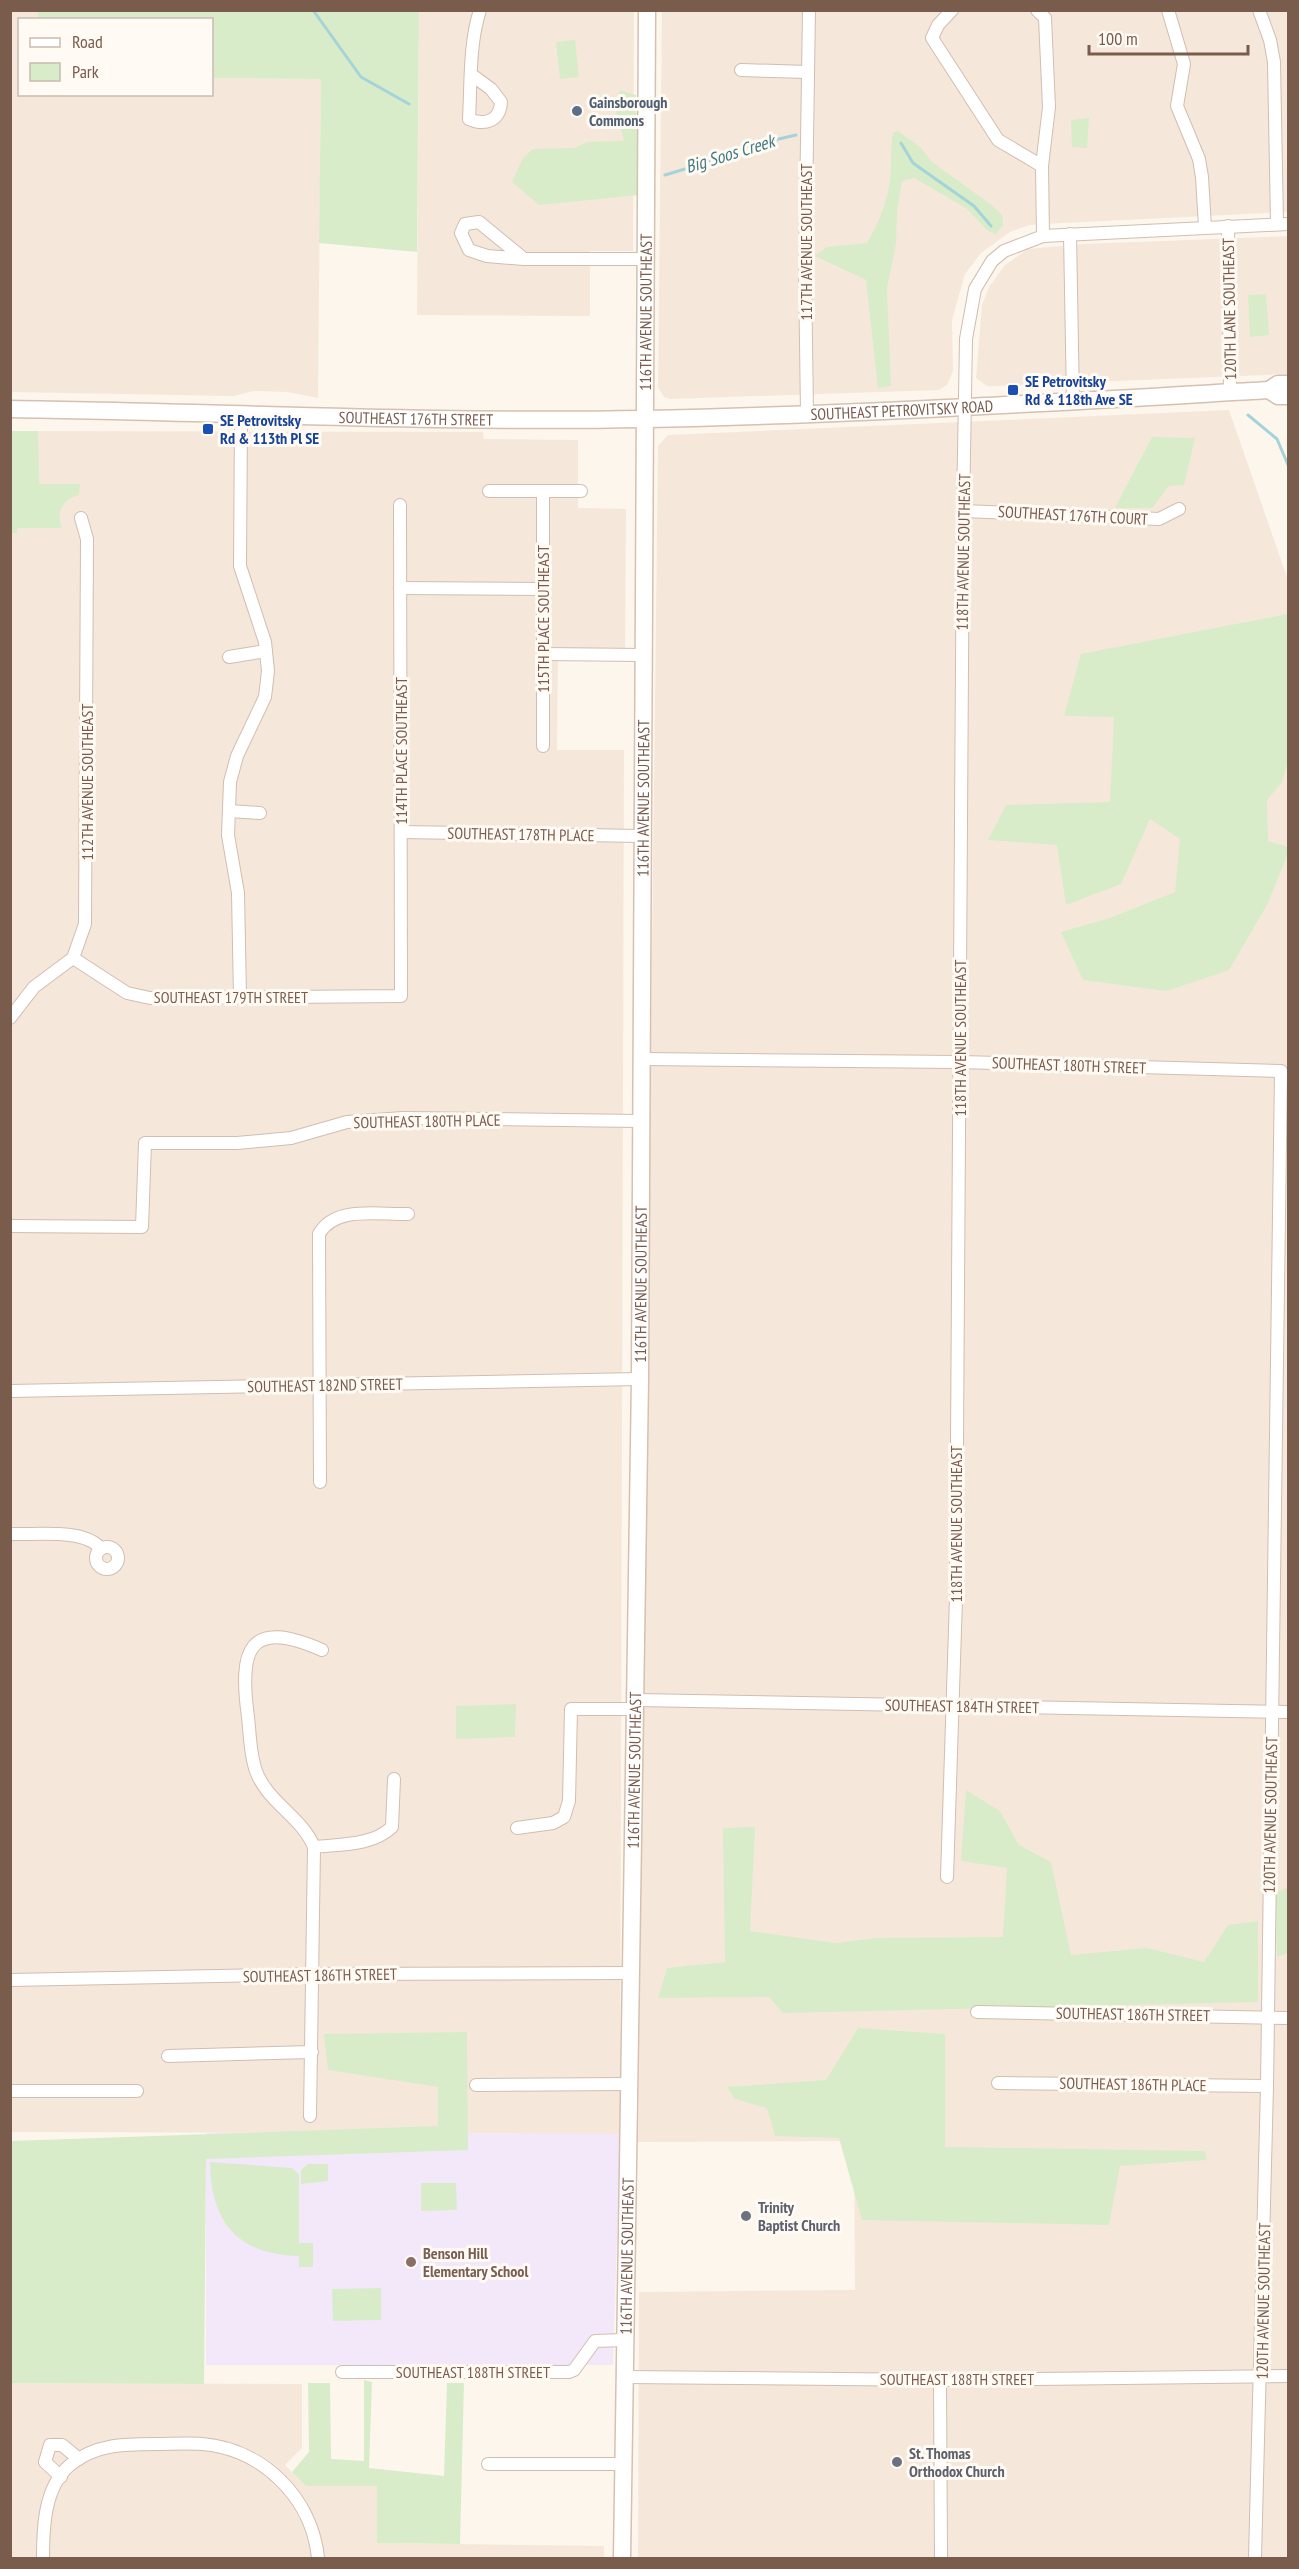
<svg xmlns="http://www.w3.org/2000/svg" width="1299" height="2569" font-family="'PT Sans Narrow',sans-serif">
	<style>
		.residential { fill: #f5e8da }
		.education { fill: #f3e8fa }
		.green { fill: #d8ecc9 }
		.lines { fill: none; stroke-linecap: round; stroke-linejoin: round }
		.stream { stroke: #a5d3da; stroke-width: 3 }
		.street-casing { stroke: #d1beb0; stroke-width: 14 }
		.secondary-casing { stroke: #d6c0b0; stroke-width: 19 }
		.street { stroke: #fff; stroke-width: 12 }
		.secondary { stroke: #fff; stroke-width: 16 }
		.service-dot { fill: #5c6f8a; stroke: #fffaf3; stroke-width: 2 }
		.transit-dot { fill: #1a4fb4; stroke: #fffaf3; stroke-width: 2 }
		.worship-dot { fill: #6b7280; stroke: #fffaf3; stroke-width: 2 }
		.education-dot { fill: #8d6e63; stroke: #fffaf3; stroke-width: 2 }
		.labels { text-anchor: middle; stroke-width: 6; stroke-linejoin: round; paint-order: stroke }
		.service-label { font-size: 16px; font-weight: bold; fill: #4e5e75; stroke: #fffaf3; text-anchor: start }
		.street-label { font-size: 16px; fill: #7a5c4d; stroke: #fffaf3 }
		.transit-label { font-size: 16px; font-weight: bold; fill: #164399; stroke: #fffaf3; text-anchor: start }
		.worship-label { font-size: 16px; font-weight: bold; fill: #5b616d; stroke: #fffaf3; text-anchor: start }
		.education-label { font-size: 16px; font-weight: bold; fill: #785e54; stroke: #fffaf3; text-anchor: start }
		.water-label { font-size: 18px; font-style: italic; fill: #437c86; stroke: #fffaf3 }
	</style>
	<rect width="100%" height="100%" fill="#fdf6ec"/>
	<g class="residential">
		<path d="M11,11H38V19L20,20V94H212V78L321,79L318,398L288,392L253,391L234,396L11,392Z"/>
		<path d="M419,11H634L633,251H590V316L417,315Z"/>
		<path d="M662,11H1288V212L1063,223L1029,225L1010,232L981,253L965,274L952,320L953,371L947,385L939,390L670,399L664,397L658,387Z"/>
		<path d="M1288,236V374L994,386H987L976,378L982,305L989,287L1005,265L1028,249L1084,244Z"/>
		<path d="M1229,410L1288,580V2558H638L639,2292L855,2290L854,2141L638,2142L658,446L668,435Z"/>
		<path d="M11,431L483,432L484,439L578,440V508L626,509L625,659H558L557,750H624L620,2134L11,2132Z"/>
		<path d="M11,2383L302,2384V2448L285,2465L306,2486H377V2543L604,2546V2558H11Z"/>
	</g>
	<path class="education" d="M206,2133L620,2134L613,2365H206Z"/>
	<g class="green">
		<path d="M38,10L419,11L417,252L319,243L321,79L212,78V20L38,19Z"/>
		<path d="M575,40L579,77L560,79L556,42Z"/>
		<path d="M620,90L636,95L639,195L539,205L512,182L523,158L533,149L575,148L587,142L624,141L615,107Z"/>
		<path d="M1089,118L1087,148L1072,147L1071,120Z"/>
		<path d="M898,131L920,147L932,162L993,206L1002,215L1003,225L996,234L988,231L966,208L914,178L902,181L897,211L896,244L887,288L891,386L878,388L866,280L815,256L827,247L867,243C878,225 887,202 890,181C892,165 890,150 893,133Z"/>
		<path d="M1266,294L1269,335L1250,337L1248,295Z"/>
		<path d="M11,431H38L39,484H80L79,495C63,499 55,512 62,528H17V533H11Z"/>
		<path d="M1152,437L1195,438L1184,485L1169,486L1152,508H1115Z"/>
		<path d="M1288,614V761L1282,782L1267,800L1268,841L1288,847V854L1267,905L1229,970L1166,991L1083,980L1061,932L1110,918L1175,892L1180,839L1150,819L1121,884L1066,905L1057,845L988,840L1006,805L1110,802L1114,717L1064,716L1081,654Z"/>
		<path d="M516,1704L515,1737L456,1739V1706Z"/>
		<path d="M966,1790L1000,1811L1019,1845L1051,1862L1071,1955L1147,1948L1204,1962L1228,1925L1258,1921V2002L783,2013L769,1997L658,1998L667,1968L725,1962L723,1828L755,1827L750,1931L835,1943L876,1938L1003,1937L1007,1868L961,1861Z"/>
		<path d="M1288,1888V1953L1277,1957L1276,1892Z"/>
		<path d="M858,2028L945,2034V2147L1205,2151L1207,2160L1120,2166L1109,2225L862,2220L839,2138L775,2136L767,2108L735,2099L727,2087L826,2080Z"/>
		<path d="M467,2032L468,2150L206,2159L204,2384L11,2383V2141L438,2126V2087L328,2070L324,2034Z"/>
		<path d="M210,2162L292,2168L299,2174V2243H313V2267H299V2256C237,2254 211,2223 210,2162Z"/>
		<path d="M308,2164H328V2181L301,2184V2170Z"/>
		<path d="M421,2183H456L457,2210L421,2211Z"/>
		<path d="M381,2288V2320L333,2321L332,2289Z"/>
		<path d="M364,2380L372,2382L369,2468L444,2476L447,2383H464L460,2544L377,2543V2486H306L292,2472L309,2452L308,2383H330L331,2459L364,2461Z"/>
	</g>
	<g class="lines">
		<g class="stream">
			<path d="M313,10L361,77L409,104"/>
			<path d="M901,143L913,163L974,206L991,226"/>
			<path d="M665,175L725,157L740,148L796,135"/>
			<path d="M1248,415L1277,439L1288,465"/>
		</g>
		<defs>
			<g id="street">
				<path d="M952,10L938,25L932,38L998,140L1042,166"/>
				<path d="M1037,10L1045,18L1049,107L1042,166L1043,236"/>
				<path d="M1168,10L1184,64L1177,106L1199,159L1202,177L1205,227"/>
				<path d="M1259,10L1270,40L1274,62L1277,223"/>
				<path d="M741,70L808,72"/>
				<path d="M472,75L491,89L501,102C500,121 485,126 469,119C471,84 469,44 480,10"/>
				<path d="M1228,226L1230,392"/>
				<path d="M1070,234L1073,401"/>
				<path d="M524,259L487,256L469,250L461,233L465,224L479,222L524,259H644"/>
				<path d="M807,413L805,271L809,10"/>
				<path d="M489,491H581"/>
				<path d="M543,491V746"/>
				<path d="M963,511L1159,519L1179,509"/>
				<path d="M400,588L543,589"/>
				<path d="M543,654L642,655"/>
				<path d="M229,657L266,651"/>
				<path d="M229,811L260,813"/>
				<path d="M401,832L641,836"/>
				<path d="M73,958L127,993L150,998L401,996L400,505"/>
				<path d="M240,996L238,893L228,835L230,782L237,756L265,697L268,671L265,642L240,566L241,416"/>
				<path d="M10,1018L34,987L73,958L85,924L87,539L81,518"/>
				<path d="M641,1059L960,1062L1281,1071L1267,2086L1255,2558"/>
				<path d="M10,1226L142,1227L145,1143H237L291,1138L347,1122L403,1118L639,1121"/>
				<path d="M10,1391L640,1379"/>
				<path d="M320,1482L319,1234C335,1205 380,1215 408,1214"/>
				<path d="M10,1534C36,1535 85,1528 101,1549"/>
				<circle cx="107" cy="1558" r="11"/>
				<path d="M636,1700L1288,1712"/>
				<path d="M517,1828L553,1823L564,1817L569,1801L571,1709H636"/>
				<path d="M314,1847C341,1844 372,1846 392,1827L394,1779"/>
				<path d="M947,1877L956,1598L963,511L966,339L975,289L992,261L1004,251L1043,236L1288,224"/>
				<path d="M10,1980L313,1974L629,1973"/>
				<path d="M977,2012L1288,2018"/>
				<path d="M168,2056L312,2052"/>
				<path d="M998,2083L1267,2086"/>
				<path d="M476,2085L628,2084"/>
				<path d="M10,2091H137"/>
				<path d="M310,2116L314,1847C302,1817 267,1802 256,1771C250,1755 250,1734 248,1717C239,1651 247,1617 322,1650"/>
				<path d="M342,2372H569L574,2370L595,2341L625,2340"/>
				<path d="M625,2377L940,2380L1288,2376"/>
				<path d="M940,2380L941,2558"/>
				<path d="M488,2464H623"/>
				<path d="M61,2477L45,2462L50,2445H62L79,2459"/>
				<path d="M43,2558C43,2528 44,2487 70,2465C95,2444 125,2444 156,2444C171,2444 187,2443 202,2444C263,2449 312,2498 318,2558"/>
			</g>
			<g id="secondary">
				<path d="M1269,390L1278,396H1288"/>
				<path id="s1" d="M10,409C221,412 432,423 643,419C852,415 1061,402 1269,390L1278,384H1288"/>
				<path id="s2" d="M622,2558L640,1379L647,10"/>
			</g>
		</defs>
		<use href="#street" class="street-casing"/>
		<use href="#secondary" class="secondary-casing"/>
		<use href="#street" class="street"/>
		<use href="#secondary" class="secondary"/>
	</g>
	<circle class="service-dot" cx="577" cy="111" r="6"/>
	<g class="transit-dot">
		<rect x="1007" y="384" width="12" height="12" rx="3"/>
		<rect x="202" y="423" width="12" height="12" rx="3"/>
	</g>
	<g class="worship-dot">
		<circle cx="746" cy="2216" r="6"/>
		<circle cx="897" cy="2462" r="6"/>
	</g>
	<circle class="education-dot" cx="411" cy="2262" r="6"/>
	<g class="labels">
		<g class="service-label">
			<text x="589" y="108">Gainsborough<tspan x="589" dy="18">Commons</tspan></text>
		</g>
		<g class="street-label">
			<text transform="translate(806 242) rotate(-90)" y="6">117TH AVENUE SOUTHEAST</text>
			<text transform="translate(1229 309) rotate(-91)" y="6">120TH LANE SOUTHEAST</text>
			<text dy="6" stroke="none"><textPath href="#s2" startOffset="2246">116TH AVENUE SOUTHEAST</textPath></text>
			<text dy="6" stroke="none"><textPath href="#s1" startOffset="892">SOUTHEAST PETROVITSKY ROAD</textPath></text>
			<text dy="6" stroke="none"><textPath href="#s1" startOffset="406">SOUTHEAST 176TH STREET</textPath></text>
			<text transform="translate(1073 515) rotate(3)" y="6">SOUTHEAST 176TH COURT</text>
			<text transform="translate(963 552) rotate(-89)" y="6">118TH AVENUE SOUTHEAST</text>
			<text transform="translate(543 619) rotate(-90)" y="6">115TH PLACE SOUTHEAST</text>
			<text transform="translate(401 751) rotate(-90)" y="6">114TH PLACE SOUTHEAST</text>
			<text transform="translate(87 782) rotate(-90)" y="6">112TH AVENUE SOUTHEAST</text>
			<text dy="6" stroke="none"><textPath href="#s2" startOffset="1760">116TH AVENUE SOUTHEAST</textPath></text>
			<text transform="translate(521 834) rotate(1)" y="6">SOUTHEAST 178TH PLACE</text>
			<text x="231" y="1003">SOUTHEAST 179TH STREET</text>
			<text transform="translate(960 1038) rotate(-90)" y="6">118TH AVENUE SOUTHEAST</text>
			<text transform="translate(1069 1065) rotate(2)" y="6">SOUTHEAST 180TH STREET</text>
			<text transform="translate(427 1121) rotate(-1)" y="6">SOUTHEAST 180TH PLACE</text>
			<text dy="6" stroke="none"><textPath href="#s2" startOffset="1274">116TH AVENUE SOUTHEAST</textPath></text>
			<text transform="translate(325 1385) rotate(-1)" y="6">SOUTHEAST 182ND STREET</text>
			<text transform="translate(956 1524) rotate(-90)" y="6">118TH AVENUE SOUTHEAST</text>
			<text transform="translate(962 1706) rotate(1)" y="6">SOUTHEAST 184TH STREET</text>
			<text dy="6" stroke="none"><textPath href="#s2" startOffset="788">116TH AVENUE SOUTHEAST</textPath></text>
			<text transform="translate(1270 1815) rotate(-89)" y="6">120TH AVENUE SOUTHEAST</text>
			<text transform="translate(320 1975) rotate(-1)" y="6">SOUTHEAST 186TH STREET</text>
			<text transform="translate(1133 2014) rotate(1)" y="6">SOUTHEAST 186TH STREET</text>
			<text transform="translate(1133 2084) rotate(1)" y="6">SOUTHEAST 186TH PLACE</text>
			<text dy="6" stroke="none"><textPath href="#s2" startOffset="302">116TH AVENUE SOUTHEAST</textPath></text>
			<text transform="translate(1263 2301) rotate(-89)" y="6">120TH AVENUE SOUTHEAST</text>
			<text x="473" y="2378">SOUTHEAST 188TH STREET</text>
			<text x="957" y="2385">SOUTHEAST 188TH STREET</text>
		</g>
		<g class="transit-label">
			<text x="1025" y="387">SE Petrovitsky<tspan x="1025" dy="18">Rd &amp; 118th Ave SE</tspan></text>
			<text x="220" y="426">SE Petrovitsky<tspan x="220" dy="18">Rd &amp; 113th Pl SE</tspan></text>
		</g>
		<g class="worship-label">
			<text x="758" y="2213">Trinity<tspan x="758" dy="18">Baptist Church</tspan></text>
			<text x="909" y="2459">St. Thomas<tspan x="909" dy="18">Orthodox Church</tspan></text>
		</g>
		<g class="education-label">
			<text x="423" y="2259">Benson Hill<tspan x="423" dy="18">Elementary School</tspan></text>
		</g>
		<g class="water-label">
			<text transform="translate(730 154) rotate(-17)" y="6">Big Soos Creek</text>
		</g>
	</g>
	<rect width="1299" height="2569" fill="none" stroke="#7a5c4d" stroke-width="24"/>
	<rect x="18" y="18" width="195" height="78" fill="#fffaf3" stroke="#cabbb1" stroke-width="1.5"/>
	<rect x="30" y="38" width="30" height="9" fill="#ffffff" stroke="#cabbb1" stroke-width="1.5"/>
	<text x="72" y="48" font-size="18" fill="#7a5c4d">Road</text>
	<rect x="30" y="63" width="30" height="18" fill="#d8ecc9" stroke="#cabbb1" stroke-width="1.5"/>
	<text x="72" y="78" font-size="18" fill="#7a5c4d">Park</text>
	<path d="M1089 45v9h159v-9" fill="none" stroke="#7a5c4d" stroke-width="3"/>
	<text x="1098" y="45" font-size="18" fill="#7a5c4d" stroke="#fffaf3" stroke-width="4.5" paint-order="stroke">100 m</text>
</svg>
